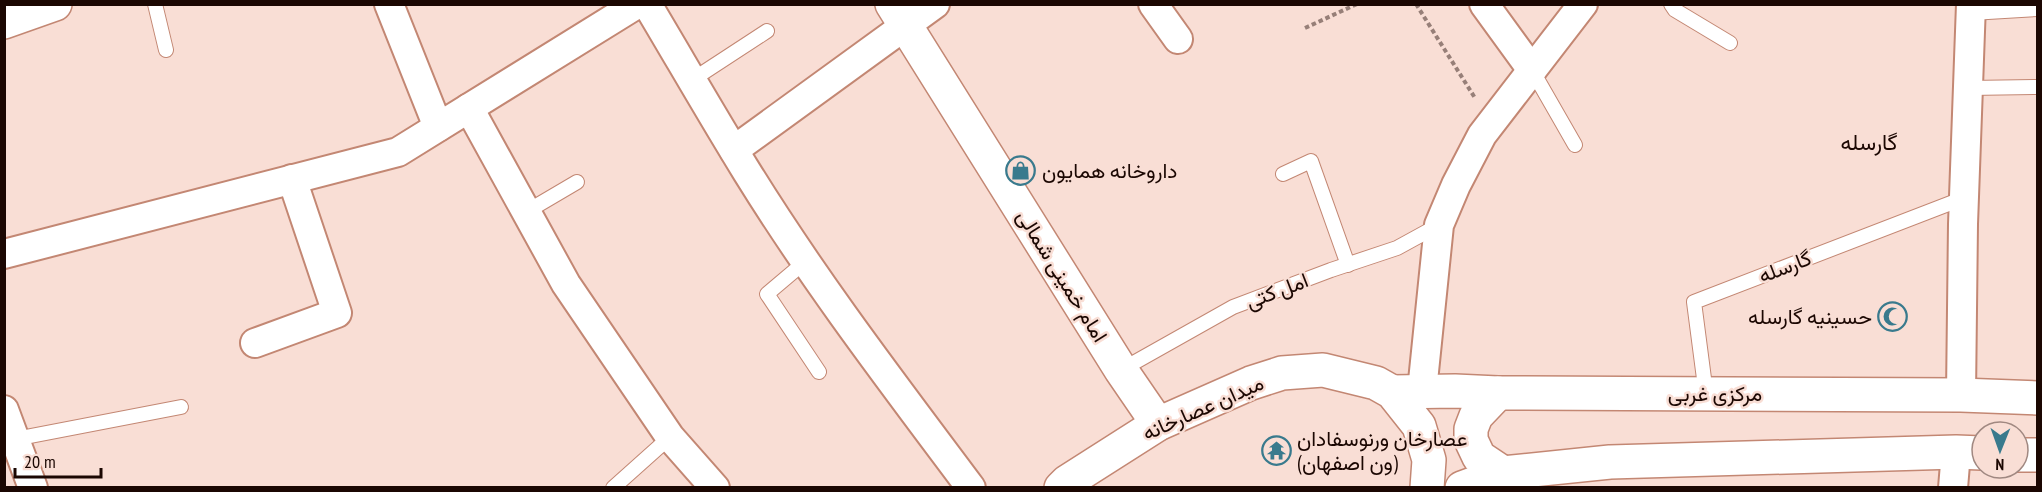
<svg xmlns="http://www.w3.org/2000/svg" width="2042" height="492" font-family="'PT Sans Narrow',Vazirmatn,sans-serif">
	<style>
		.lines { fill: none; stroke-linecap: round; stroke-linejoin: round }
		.service-casing { stroke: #c38773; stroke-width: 16 }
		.minor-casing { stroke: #c38773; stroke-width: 32 }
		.tertiary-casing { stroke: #c38773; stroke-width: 36 }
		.secondary-casing { stroke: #c38773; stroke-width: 36 }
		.primary-casing { stroke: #c38773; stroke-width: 36 }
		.path { stroke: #977f78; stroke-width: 4; stroke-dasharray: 4.5 3; stroke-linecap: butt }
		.service { stroke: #fff; stroke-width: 14 }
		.minor { stroke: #fff; stroke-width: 28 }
		.tertiary { stroke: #fff; stroke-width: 33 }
		.secondary { stroke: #fff; stroke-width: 33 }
		.primary { stroke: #fff; stroke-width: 33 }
		.labels { text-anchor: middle; stroke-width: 5; stroke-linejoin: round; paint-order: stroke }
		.poi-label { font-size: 21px; fill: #1b0702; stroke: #f9ded5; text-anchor: start }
		.street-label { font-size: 21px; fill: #1b0702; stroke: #f9ded5 }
		.neighbourhood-label { font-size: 22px; fill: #1b0702; stroke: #f9ded5 }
	</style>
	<rect width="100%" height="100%" fill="#f9ded5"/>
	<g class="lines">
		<defs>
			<g id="service">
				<path d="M155,4L166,50"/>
				<path d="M1671,4L1675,10L1730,43"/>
				<path d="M1971,13L2038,9"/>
				<path d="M1532,70L1575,145"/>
				<path d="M692,80L767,31"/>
				<path d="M1969,88L2038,87"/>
				<path d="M1283,174L1311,161L1348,265"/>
				<path d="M526,212L577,182"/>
				<path d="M806,261L767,294L819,372"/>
				<path d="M1121,370L1233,307L1331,270L1397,248L1439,225"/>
				<path d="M1706,394L1694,302L1964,198"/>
				<path d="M15,439L181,407"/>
				<path d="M613,488L670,437"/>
			</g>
			<g id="minor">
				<path d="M389,4L438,127"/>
				<path d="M647,4C681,61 713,117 747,172C815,282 894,385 971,488"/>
				<path d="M1153,4L1178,39"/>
				<path d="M1484,4L1532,70"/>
				<path d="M469,108L566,284L670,437L715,488"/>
				<path d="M734,150L935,4"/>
				<path d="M4,254L398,152L637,4"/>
				<path d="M255,343L337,313L292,179"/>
				<path d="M1422,391L1439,225L1456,185L1482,135L1583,4"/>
				<path d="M1961,395L1963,224L1971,4"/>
				<path d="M4,410L33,488"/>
				<path d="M1953,488L1956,452"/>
			</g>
			<path id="tertiary" d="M4,22L55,4"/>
			<g id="secondary">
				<path d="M1392,392L1455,391L1498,393L1961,395L2038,398"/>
				<path d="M1498,393L1476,416L1471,429V440L1479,457L1503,473"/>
				<path d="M2018,455H2038"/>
				<path d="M1462,488L1503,473L1610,462L1956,452L1982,453"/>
			</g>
			<g id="primary">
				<path d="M892,4L1121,370L1158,424"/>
				<path d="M1061,488L1067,482L1158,424L1251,383L1282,373L1323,370L1376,383L1392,392L1419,426L1429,460L1427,488"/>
			</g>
		</defs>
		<use href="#service" class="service-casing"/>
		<use href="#minor" class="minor-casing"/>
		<use href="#tertiary" class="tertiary-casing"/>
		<use href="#secondary" class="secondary-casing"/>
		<use href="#primary" class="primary-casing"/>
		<g class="path">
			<path d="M1416,4L1475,98"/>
			<path d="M1305,28L1357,4"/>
		</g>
		<use href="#service" class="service"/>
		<use href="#minor" class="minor"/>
		<use href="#tertiary" class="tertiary"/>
		<use href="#secondary" class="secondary"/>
		<use href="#primary" class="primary"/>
	</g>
	<defs>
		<symbol id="shop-ring" viewBox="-11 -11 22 22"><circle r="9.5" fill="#f9ded5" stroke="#397a8d" stroke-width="1.5"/><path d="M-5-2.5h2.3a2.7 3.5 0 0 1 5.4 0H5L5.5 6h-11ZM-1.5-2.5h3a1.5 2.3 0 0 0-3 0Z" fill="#397a8d"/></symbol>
		<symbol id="mosque-ring" viewBox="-11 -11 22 22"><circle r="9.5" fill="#f9ded5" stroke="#397a8d" stroke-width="1.5"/><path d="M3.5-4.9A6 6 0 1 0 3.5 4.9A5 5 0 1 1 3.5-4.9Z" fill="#397a8d"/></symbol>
		<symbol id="temple-ring" viewBox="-11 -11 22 22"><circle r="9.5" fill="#f9ded5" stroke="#397a8d" stroke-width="1.5"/><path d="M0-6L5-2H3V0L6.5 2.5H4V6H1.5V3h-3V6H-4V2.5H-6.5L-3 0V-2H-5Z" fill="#397a8d"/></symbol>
	</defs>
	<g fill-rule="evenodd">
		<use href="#shop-ring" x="1004" y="154" width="33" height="33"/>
		<use href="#mosque-ring" x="1876" y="300" width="33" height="33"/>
		<use href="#temple-ring" x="1260" y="434" width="33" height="33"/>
	</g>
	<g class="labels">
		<g class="poi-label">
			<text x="1042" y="178">داروخانه همایون</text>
			<text x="1872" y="324" text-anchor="end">حسینیه گارسله</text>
			<text x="1297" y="446">عصارخان ورنوسفادان<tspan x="1297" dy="24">(ون اصفهان)</tspan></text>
		</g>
		<g class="street-label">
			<text transform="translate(1785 267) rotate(-21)" y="7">گارسله</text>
			<text transform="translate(1062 276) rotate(58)" y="7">امام خمینی شمالی</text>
			<text transform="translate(1277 291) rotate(-21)" y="7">امل کتی</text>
			<text x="1715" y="401">مرکزی غربی</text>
			<text transform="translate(1203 408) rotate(-24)" y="7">میدان عصارخانه</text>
		</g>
		<g class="neighbourhood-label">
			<text x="1869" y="150">گارسله</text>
		</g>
	</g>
	<rect width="2042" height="492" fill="none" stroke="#1b0702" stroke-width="12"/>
	<g transform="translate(2000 450) rotate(181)"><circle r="28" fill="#f9ded5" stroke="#a08881" stroke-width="1.5"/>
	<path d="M0-4.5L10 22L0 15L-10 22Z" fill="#397a8d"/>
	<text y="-9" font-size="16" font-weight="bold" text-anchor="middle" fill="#1b0702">N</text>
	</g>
	<path d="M15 468v9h86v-9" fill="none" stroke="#1b0702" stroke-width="3"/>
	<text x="24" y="468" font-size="18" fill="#1b0702" stroke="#f9ded5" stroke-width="4.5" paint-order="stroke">20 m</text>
</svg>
